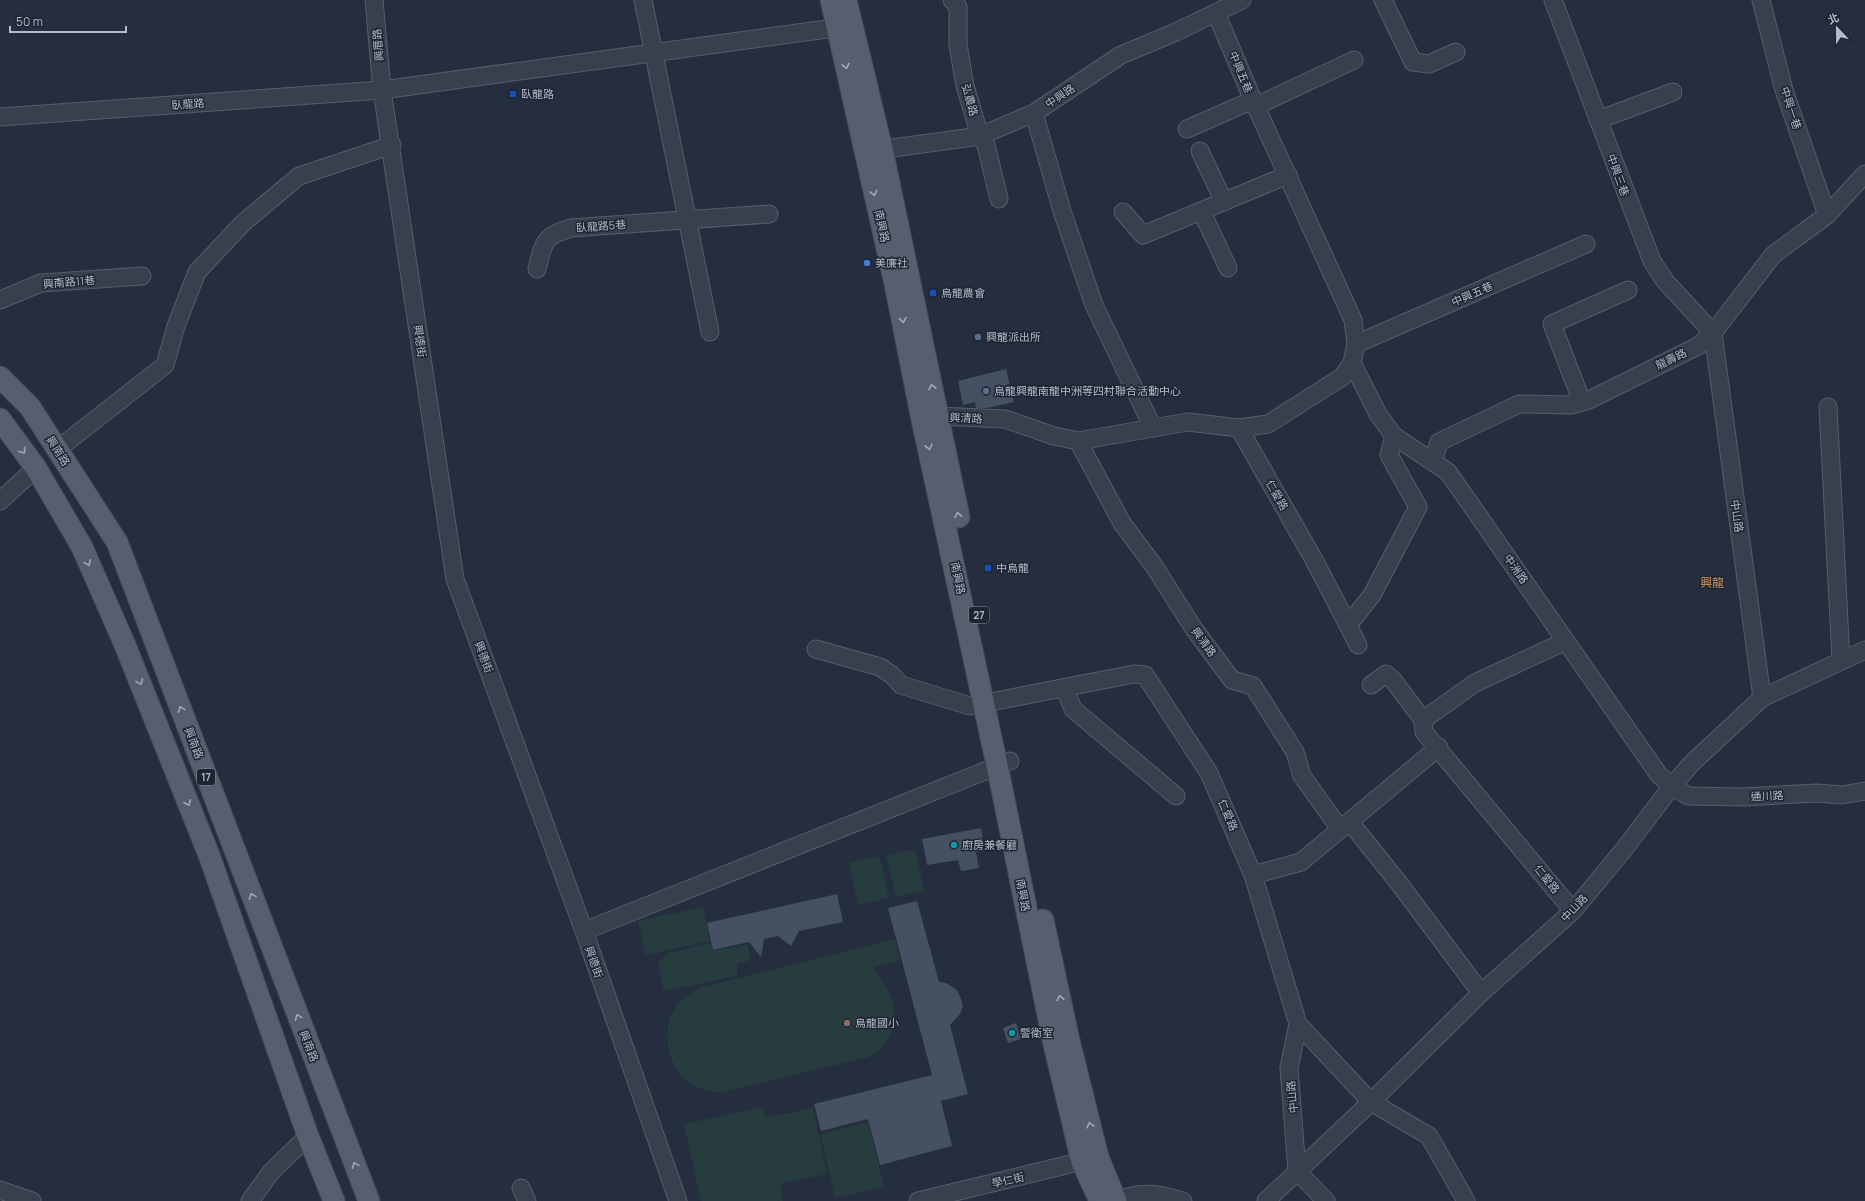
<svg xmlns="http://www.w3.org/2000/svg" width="1865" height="1201" font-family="Manrope,'Noto Sans TC',sans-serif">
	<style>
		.green { fill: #263c3f }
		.building { fill: #455062 }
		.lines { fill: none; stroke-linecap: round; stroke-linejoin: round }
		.minor-casing { stroke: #565e6c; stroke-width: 19 }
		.major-casing { stroke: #414957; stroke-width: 23 }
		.minor { stroke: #38404e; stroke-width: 17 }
		.major { stroke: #565f6e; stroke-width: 21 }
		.oneway { stroke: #a1a9b7 }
		.transit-dot { fill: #1a4fb4; stroke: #1d2533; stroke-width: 1.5 }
		.shop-dot { fill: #3f7fe0; stroke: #1d2533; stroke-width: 1.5 }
		.service-dot { fill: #5c6f8a; stroke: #1d2533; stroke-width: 1.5 }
		.culture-dot { fill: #0f9aa8; stroke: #1d2533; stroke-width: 1.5 }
		.education-dot { fill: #8d6e63; stroke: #1d2533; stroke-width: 1.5 }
		.labels { text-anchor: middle; stroke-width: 3; stroke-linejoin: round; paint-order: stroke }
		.shield { fill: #1d2533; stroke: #878e9c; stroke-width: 1 }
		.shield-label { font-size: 10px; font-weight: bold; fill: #b4bbc9 }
		.street-label { font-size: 11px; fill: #b4bbc9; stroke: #1d2533 }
		.poi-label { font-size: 11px; fill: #b4bbc9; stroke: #1d2533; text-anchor: start }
		.neighbourhood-label { font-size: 12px; fill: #d69762; stroke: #1d2533 }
	</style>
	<rect width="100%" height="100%" fill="#242e3e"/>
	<g class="green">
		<path d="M915,849L924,890L896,897L886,856Z"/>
		<path d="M879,856L889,898L858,905L849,863Z"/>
		<path d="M703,907L710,941L646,955L638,921Z"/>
		<path d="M895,939L900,960L872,968C899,994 906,1036 869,1057L723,1092C716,1092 709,1092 702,1089C667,1078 656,1027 681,1000C690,992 699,988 711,985Z"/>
		<path d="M710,943L713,951L748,944L751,960L737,964V976L664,991L658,962L669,953Z"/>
		<path d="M763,1107L765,1118L813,1108L827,1174L780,1184L783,1201H701L684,1124Z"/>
		<path d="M868,1122L884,1187L835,1198L820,1134Z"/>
	</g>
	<g class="building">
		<path d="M1006,369L1014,402L987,408H976L975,402L963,405L958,381Z"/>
		<path d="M981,828L985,851L976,852L979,868L961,871L958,860L927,865L922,839Z"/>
		<path d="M837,894L843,922L799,931L791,946L778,936L764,939L761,957L749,942L713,950L707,923Z"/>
		<path d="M917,901L939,982L946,983L954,988L958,992L961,999L963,1006L960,1014L950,1025L968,1094L941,1101L952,1146L880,1165L868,1119L821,1131L814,1104L932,1075L888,908Z"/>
		<path d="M1016,1023L1021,1039L1008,1043L1003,1028Z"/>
	</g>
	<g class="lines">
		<defs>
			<g id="minor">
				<path d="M374,0L382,90L455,579L584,931L678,1201"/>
				<path d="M643,0L710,332"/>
				<path d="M952,0L958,7V45L965,86L980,136L986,145L999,199"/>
				<path d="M1383,0L1413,62L1429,64L1456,52"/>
				<path d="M1553,0L1652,261L1665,281L1713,333L1762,698"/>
				<path d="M1761,0L1784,90L1827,215"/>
				<path d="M1256,106L1354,60"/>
				<path d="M1034,113L1062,211L1094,305L1153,428"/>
				<path d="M0,117L382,90L849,26"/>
				<path d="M1598,120L1673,92"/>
				<path d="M1187,129L1253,100"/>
				<path d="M871,151L980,136L1034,113L1121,55L1176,32L1242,0"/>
				<path d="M1200,151L1224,202"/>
				<path d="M1123,212L1143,235L1288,175"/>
				<path d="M1202,212L1228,268"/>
				<path d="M537,269C544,242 543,236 571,228L769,214"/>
				<path d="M0,300L41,283L142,276"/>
				<path d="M1356,344L1586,244"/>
				<path d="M1352,363L1378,414L1394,436L1448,472L1659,775L1672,786L1688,796L1743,797L1817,793L1842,795L1865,791"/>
				<path d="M1582,402L1552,324L1628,290"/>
				<path d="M1828,407L1841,660"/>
				<path d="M927,419L938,416L1005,419L1054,436L1078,441L1188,422L1239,428L1268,424L1342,377L1352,363L1356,344L1353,320L1253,100L1216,13"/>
				<path d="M1239,428L1313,558L1348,625"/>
				<path d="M1078,441L1122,523L1154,566L1194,629L1232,680L1253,686L1295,752L1302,776L1340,829"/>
				<path d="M58,449L165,365L176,326L197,272L243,223L299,176L392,145"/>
				<path d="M1433,462L1439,442L1519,404L1571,405L1589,400L1698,346L1713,333L1773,255L1827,215L1865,174"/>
				<path d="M0,501L36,468"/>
				<path d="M1358,645L1348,625L1372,595L1418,507L1389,455L1394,436"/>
				<path d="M816,649L880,667L892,675L901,685L970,706L1134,674L1145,675L1209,773L1253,875L1298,1024L1371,1102L1429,1136L1466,1201"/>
				<path d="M1371,685L1386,674L1393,680L1423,720L1424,732L1573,911"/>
				<path d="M1065,689L1073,709L1176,796"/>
				<path d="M1423,720L1475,683L1566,641"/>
				<path d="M1350,822L1398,882L1481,993"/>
				<path d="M1253,875L1301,862L1439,747"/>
				<path d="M584,931L1010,761"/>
				<path d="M1298,1024L1289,1068L1297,1171L1326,1201"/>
				<path d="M521,1188L527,1201"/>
				<path d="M0,1190L32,1201"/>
				<path d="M250,1201L271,1172L308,1136"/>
				<path d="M918,1201L1095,1158"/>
				<path d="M1117,1201C1140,1190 1159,1194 1183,1201"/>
				<path d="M1266,1201L1371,1102L1481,993L1573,911L1625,848L1672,786L1692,763L1762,698L1865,650"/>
			</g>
			<g id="major">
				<path d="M831,0L895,284L922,420L997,765L1053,1040L1082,1162L1100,1201"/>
				<path d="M846,0L882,149L959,517"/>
				<path d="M0,377L30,407L117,542L369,1201"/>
				<path d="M0,419L36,468L82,547L125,645L209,855L308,1136L334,1201"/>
				<path d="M1043,920L1068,1036L1098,1157L1116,1201"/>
			</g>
		</defs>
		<use href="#minor" class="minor-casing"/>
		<use href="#major" class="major-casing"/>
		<use href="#minor" class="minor"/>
		<use href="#major" class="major"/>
	</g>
	<defs><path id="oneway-chevron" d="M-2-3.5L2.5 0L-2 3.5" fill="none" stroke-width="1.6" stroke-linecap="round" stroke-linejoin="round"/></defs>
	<g class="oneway">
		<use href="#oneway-chevron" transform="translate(846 66) rotate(78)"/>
		<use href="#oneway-chevron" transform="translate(874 193) rotate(77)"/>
		<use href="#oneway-chevron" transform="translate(903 320) rotate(79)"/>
		<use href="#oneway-chevron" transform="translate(932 387) rotate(-102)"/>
		<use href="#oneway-chevron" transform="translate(929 447) rotate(77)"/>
		<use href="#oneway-chevron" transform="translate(23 451) rotate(54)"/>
		<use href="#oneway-chevron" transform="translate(958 515) rotate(-101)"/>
		<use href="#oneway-chevron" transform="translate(88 563) rotate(66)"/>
		<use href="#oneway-chevron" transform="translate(140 682) rotate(68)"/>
		<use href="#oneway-chevron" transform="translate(181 709) rotate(-111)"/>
		<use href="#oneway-chevron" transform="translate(188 803) rotate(68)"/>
		<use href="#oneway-chevron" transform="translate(252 896) rotate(-111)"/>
		<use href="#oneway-chevron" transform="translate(1060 998) rotate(-102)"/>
		<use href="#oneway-chevron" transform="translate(298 1017) rotate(-111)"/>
		<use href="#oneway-chevron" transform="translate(1090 1125) rotate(-104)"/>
		<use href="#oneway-chevron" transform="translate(355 1165) rotate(-111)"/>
	</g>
	<g class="transit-dot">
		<rect x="509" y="90" width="8" height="8" rx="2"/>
		<rect x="929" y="289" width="8" height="8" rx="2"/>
		<rect x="984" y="564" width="8" height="8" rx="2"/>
	</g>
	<circle class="shop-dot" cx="867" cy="263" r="4"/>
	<g class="service-dot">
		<circle cx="978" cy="337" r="4"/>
		<circle cx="986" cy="391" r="4"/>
	</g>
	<g class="culture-dot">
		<circle cx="954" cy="845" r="4"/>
		<circle cx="1012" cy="1033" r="4"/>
	</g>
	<circle class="education-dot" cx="847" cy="1023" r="4"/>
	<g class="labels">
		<g class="shield">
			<rect x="969" y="607" width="20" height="16" rx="3"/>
			<rect x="197" y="769" width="18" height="16" rx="3"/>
		</g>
		<g class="shield-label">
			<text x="979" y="619">27</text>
			<text x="206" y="781">17</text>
		</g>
		<g class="street-label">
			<text transform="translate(378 45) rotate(-95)" y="4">興厝路</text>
			<text transform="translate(1241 72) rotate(67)" y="4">中興五巷</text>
			<text transform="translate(1060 96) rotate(-34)" y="4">中興路</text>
			<text transform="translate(970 100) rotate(75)" y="4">弘農路</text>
			<text transform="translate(188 104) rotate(-4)" y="4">臥龍路</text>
			<text transform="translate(1791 108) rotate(72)" y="4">中興一巷</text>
			<text transform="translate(1618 175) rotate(70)" y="4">中興三巷</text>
			<text transform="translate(601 226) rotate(-4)" y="4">臥龍路5巷</text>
			<text transform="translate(882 226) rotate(77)" y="4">南興路</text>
			<text transform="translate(69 282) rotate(-5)" y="4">興南路11巷</text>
			<text transform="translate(1472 294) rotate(-24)" y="4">中興五巷</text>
			<text transform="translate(420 341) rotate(82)" y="4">興德街</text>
			<text transform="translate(1671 359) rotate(-26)" y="4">龍壽路</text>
			<text transform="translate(966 418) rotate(3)" y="4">興清路</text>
			<text transform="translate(58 451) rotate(57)" y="4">興南路</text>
			<text transform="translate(1277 495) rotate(60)" y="4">仁愛路</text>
			<text transform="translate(1737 516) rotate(82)" y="4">中山路</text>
			<text transform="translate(1516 569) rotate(55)" y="4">中洲路</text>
			<text transform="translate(958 578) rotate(78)" y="4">南興路</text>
			<text transform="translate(1204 642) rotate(54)" y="4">興清路</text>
			<text transform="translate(484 657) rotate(70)" y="4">興德街</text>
			<text transform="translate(194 743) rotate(69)" y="4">興南路</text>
			<text transform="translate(1767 796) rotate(-3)" y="4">通川路</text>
			<text transform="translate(1228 815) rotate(67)" y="4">仁愛路</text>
			<text transform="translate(1547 879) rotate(51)" y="4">仁愛路</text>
			<text transform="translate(1023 895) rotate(79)" y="4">南興路</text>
			<text transform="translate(1574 908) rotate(-47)" y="4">中山路</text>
			<text transform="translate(594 962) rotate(71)" y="4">興德街</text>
			<text transform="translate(309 1046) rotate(69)" y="4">興南路</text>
			<text transform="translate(1292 1097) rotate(-95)" y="4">中山路</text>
			<text transform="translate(1008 1180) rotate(-13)" y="4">學仁街</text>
		</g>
		<g class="poi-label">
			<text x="521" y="98">臥龍路</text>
			<text x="875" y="267">美廉社</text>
			<text x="941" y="297">烏龍農會</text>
			<text x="986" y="341">興龍派出所</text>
			<text x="994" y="395">烏龍興龍南龍中洲等四村聯合活動中心</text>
			<text x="996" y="572">中烏龍</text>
			<text x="962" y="849">廚房兼餐廳</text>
			<text x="855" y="1027">烏龍國小</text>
			<text x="1020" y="1037">警衛室</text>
		</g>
		<g class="neighbourhood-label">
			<text x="1712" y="587">興龍</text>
		</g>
	</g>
	<g transform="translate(1837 28) rotate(338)" stroke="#1d2533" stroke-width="3" paint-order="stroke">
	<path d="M0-3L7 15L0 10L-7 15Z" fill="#b4bbc9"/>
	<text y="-6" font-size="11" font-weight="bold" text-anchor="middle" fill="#b4bbc9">北</text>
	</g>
	<path d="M10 26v6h116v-6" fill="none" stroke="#b4bbc9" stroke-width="2"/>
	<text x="16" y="26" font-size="12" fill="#b4bbc9" stroke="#1d2533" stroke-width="3" paint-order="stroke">50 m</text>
</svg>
